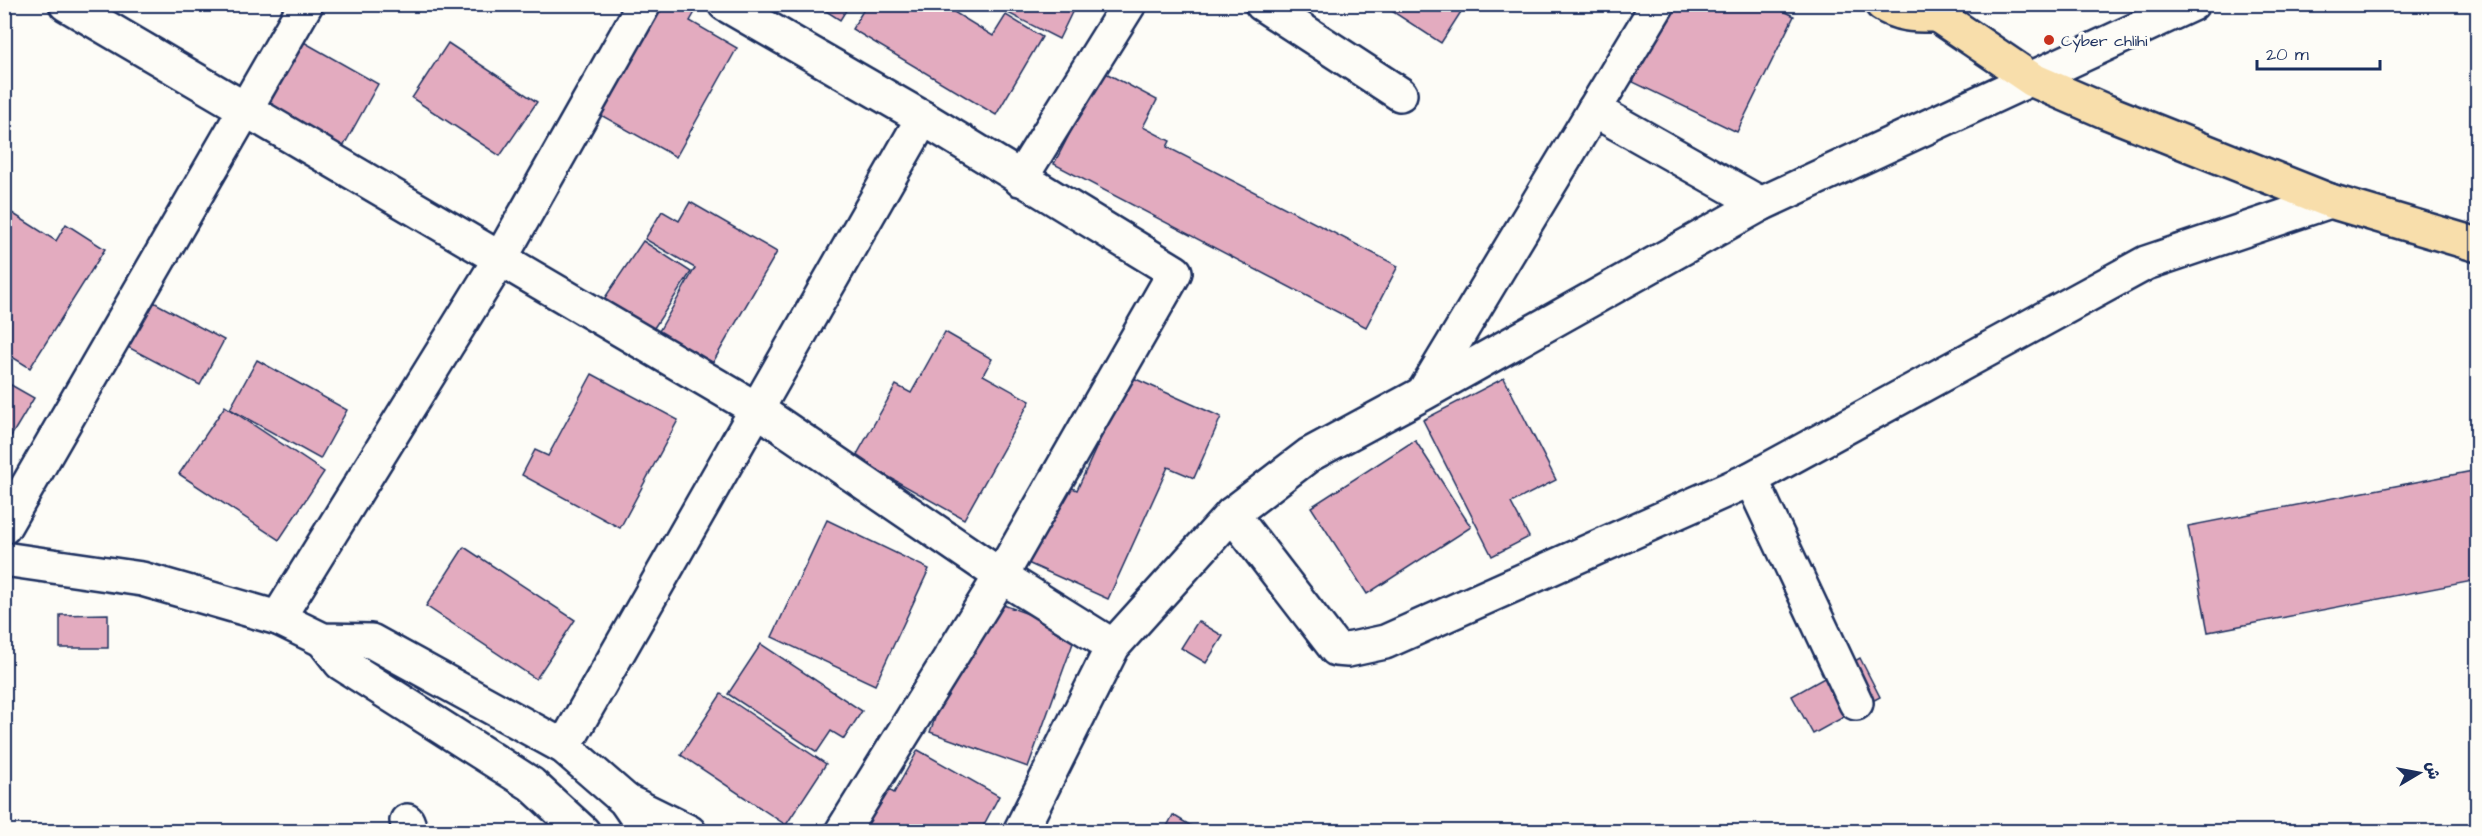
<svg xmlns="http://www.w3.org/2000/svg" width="2482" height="836" font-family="'Architects Daughter','Playpen Sans Arabic',sans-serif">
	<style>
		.building { fill: #e3abbf; stroke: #1b2f5e; stroke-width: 1.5 }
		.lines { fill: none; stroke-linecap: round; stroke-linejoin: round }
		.minor-casing { stroke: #1b2f5e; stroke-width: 38 }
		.major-casing { stroke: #1b2f5e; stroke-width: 38 }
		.minor { stroke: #fdfcf7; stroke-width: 33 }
		.major { stroke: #f8deab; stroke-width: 33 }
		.poi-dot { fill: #c8321e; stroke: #fdfcf7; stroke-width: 2 }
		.labels { text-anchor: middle; stroke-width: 6; stroke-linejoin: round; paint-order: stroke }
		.poi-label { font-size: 16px; fill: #1b2f5e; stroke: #fdfcf7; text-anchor: start }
	</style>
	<rect width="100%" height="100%" fill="#fdfcf7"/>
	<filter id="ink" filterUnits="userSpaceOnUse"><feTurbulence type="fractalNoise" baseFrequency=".0167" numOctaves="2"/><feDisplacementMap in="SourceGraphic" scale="12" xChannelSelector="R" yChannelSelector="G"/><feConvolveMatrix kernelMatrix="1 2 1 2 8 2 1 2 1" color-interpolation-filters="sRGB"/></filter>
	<g filter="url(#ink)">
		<g class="building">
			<path d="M636,4H695L698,7L690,21L737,48L676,157L597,113Z"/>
			<path d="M815,4H850L840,20Z"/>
			<path d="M867,4H941L993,36L1006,15L1042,37L996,115L852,29Z"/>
			<path d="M1012,4H1076L1059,39L1008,13Z"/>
			<path d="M1381,4H1466L1441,43Z"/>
			<path d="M1671,4H1769L1794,16L1737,132L1633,82Z"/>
			<path d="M286,32L378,84L343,147L250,95Z"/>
			<path d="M448,43L537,102L500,156L412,98Z"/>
			<path d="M1102,71L1157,100L1143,127L1170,141L1167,147L1398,266L1366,327L1054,164Z"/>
			<path d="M690,202L777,252L708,371L654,340L695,268L645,239L662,211L679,221Z"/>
			<path d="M12,213L56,241L66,224L105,249L30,368L4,352V224Z"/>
			<path d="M643,241L691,272L648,337L600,305Z"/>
			<path d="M148,299L224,340L200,385L124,345Z"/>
			<path d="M945,332L992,359L983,375L1030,401L964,519L855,458L896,385L911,393Z"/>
			<path d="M257,360L347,410L320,459L230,409Z"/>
			<path d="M592,374L678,420L620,528L522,475L535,450L548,456Z"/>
			<path d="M1129,376L1221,417L1194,478L1168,467L1108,599L1021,560L1056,481L1077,490Z"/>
			<path d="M1504,378L1556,480L1511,503L1529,537L1492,556L1423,420Z"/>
			<path d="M4,381L34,398L4,448Z"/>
			<path d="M225,406L324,472L279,540L179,474Z"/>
			<path d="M1415,440L1471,527L1367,594L1311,507Z"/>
			<path d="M2478,470V580L2208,632L2188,526Z"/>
			<path d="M827,520L929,569L875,685L772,637Z"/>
			<path d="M464,547L575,620L536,679L426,606Z"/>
			<path d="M979,596L1077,632L1028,767L930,732Z"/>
			<path d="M108,614V648H60V615Z"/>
			<path d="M1198,621L1223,636L1206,663L1181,648Z"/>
			<path d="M761,644L862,711L844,739L831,731L817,752L728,694Z"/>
			<path d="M1860,658L1880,697L1813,734L1792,696Z"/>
			<path d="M721,694L826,764L786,825L681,755Z"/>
			<path d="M918,750L999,796L980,832H862L886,788L894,793Z"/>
			<path d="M1173,815L1201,832H1164Z"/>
		</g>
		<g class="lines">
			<defs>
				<g id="minor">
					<path d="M66,4L758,410L1001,576L1113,646"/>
					<path d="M1262,4L1400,94"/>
					<path d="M1594,110L1761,204"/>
					<path d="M1020,179L1129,4"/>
					<path d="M1424,392L1658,4"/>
					<path d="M1232,514L1336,649L1348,650L1385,642L1751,479"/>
					<path d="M4,527L306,4"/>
					<path d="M4,559L142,579L278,618L323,640L371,641L564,747L625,800L647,832"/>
					<path d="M278,618L500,259L644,4"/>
					<path d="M323,640L341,663L531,784L583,832"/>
					<path d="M1856,703L1751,479L2146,263L2330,201"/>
					<path d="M564,747L923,118L725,4"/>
					<path d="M626,801L689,832"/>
					<path d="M407,821L411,832"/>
					<path d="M842,832L1001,576L1175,272L923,118"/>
					<path d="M1020,832L1113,646L1232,514L1309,455L1424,393L1761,204L2192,4"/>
				</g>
				<g id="major">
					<path d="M1882,4C1899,16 1917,15 1937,15"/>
					<path d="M1933,4L1937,15L2033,80L2107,112L2330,201L2478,245"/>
				</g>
			</defs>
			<use href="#minor" class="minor-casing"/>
			<use href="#major" class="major-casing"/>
			<use href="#minor" class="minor"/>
			<use href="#major" class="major"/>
		</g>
	</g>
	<circle class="poi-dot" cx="2049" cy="40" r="6"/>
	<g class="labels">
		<g class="poi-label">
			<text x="2061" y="46">Cyber chlihi</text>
		</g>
	</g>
	<rect width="2482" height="836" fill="none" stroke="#fdfcf7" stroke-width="24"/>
	<rect x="12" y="12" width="2458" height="812" fill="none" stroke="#1b2f5e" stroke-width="2" filter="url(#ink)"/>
	<g transform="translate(2419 773) rotate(80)" stroke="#fdfcf7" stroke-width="4.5" paint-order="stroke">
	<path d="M0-4.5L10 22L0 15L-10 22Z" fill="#1b2f5e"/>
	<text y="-9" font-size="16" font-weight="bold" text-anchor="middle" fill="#1b2f5e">ش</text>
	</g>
	<path d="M2257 60v9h123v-9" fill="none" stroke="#1b2f5e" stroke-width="3"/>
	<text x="2266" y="60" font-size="18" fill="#1b2f5e" stroke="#fdfcf7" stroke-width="4.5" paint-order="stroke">20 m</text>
</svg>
